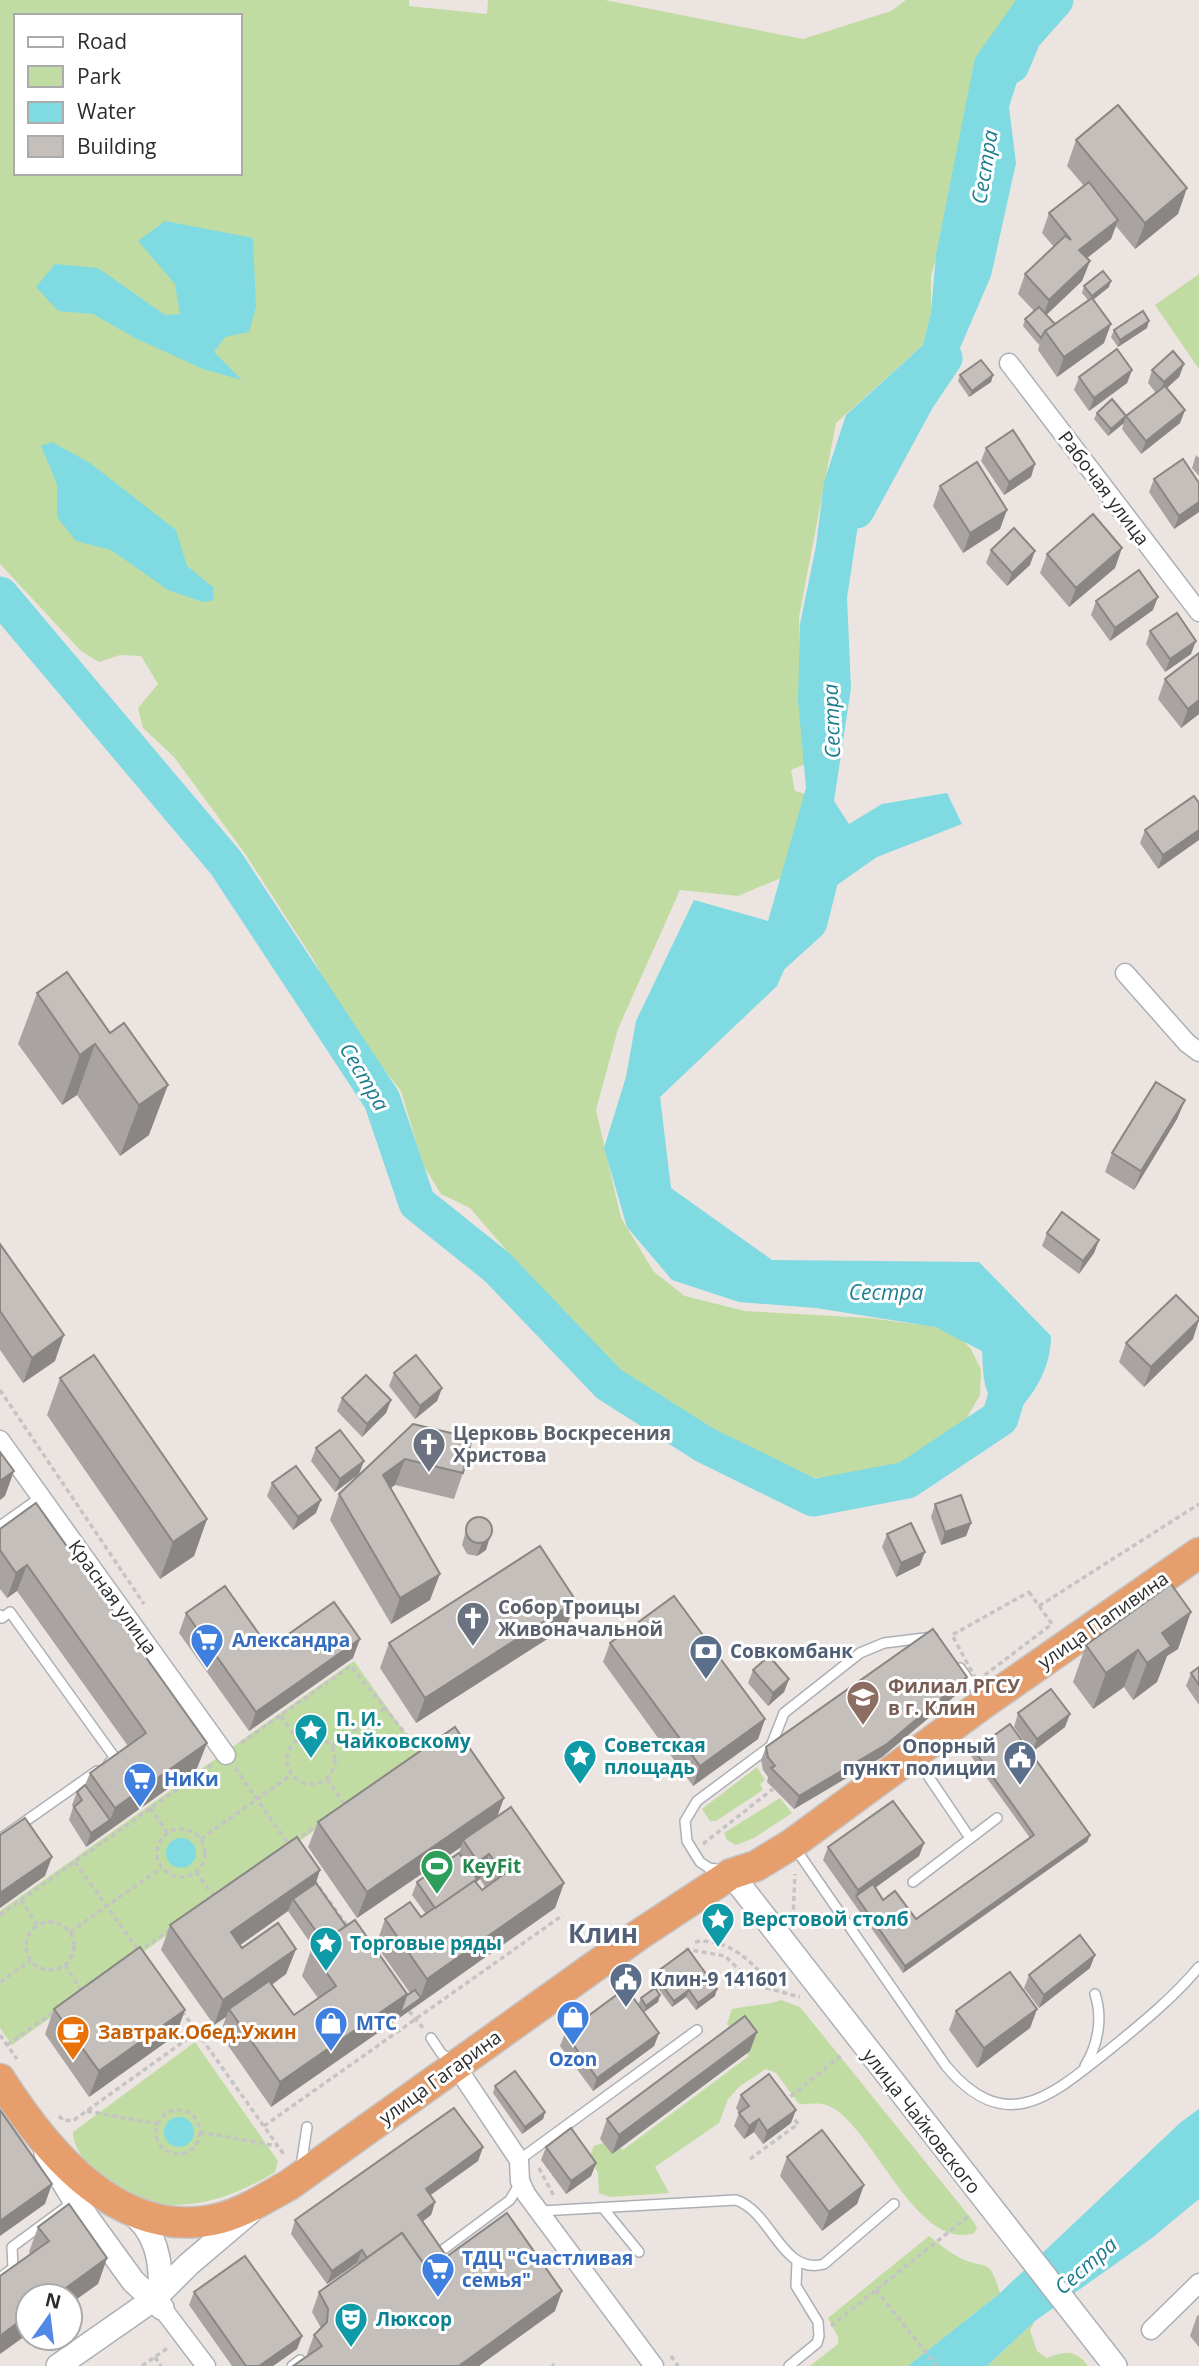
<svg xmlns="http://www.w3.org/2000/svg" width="1199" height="2366" font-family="'Open Sans',sans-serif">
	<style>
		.green { fill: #c1dca3; fill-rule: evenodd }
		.water { fill: #7fdae2 }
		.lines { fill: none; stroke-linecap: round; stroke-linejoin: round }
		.river { stroke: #7fdae2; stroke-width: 37 }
		.service-casing { stroke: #acb0b6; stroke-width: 12 }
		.minor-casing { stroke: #acb0b6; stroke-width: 21 }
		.tertiary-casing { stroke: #acb0b6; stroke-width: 26 }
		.trunk-casing { stroke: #c4c4c4; stroke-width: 33 }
		.path { stroke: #c4c4c4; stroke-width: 3.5; stroke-dasharray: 5 3.5; stroke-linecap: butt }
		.service { stroke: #fff; stroke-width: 9 }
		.minor { stroke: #fff; stroke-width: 18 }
		.tertiary { stroke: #fff; stroke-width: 23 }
		.trunk { stroke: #e69e6c; stroke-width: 30 }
		.wall { fill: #a9a4a1; fill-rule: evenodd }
		.shaded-wall { fill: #8a8683 }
		.building { fill: #c5bfbb; stroke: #8a8683; stroke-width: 2 }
		.labels { text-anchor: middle; stroke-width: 6; stroke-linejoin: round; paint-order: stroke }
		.street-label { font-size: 19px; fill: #2c2c2c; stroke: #fff }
		.worship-label { font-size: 19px; font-weight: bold; fill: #5b616d; stroke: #fff; text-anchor: start }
		.shop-label { font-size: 19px; font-weight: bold; fill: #366cbe; stroke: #fff; text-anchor: start }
		.service-label { font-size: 19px; font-weight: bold; fill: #4e5e75; stroke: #fff; text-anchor: start }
		.education-label { font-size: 19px; font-weight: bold; fill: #785e54; stroke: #fff; text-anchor: start }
		.culture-label { font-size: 19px; font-weight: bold; fill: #0d838f; stroke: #fff; text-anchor: start }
		.leisure-label { font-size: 19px; font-weight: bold; fill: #27864d; stroke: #fff; text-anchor: start }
		.food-label { font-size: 19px; font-weight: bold; fill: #c56008; stroke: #fff; text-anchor: start }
		.water-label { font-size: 21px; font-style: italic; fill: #1d7d8f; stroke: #fff }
		.district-label { font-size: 26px; font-weight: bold; fill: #515f78; stroke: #fff }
	</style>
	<rect width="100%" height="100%" fill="#ece4e0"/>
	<g class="green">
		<path d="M0,0H409V6L487,14L488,0H605L803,39L891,11L906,0H1018L931,275V312L923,345L836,423L799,617L801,696L808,763L791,770L795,791L816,797L788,875L738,896L680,890L618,1029L596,1110L621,1218L654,1272L685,1296L745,1311L869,1318L930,1326L958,1335L971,1349L981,1370L980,1395L961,1428L913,1457L872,1474L829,1479L791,1475L762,1464L675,1415L608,1368L470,1208L441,1194L423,1165L401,1091L350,1027L313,959L246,855L174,757L143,728L138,708L158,684L141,656L120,655L99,662L81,651L0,564ZM16,16H240V173H16Z"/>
		<path d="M1199,274V369L1155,305Z"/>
		<path d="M354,1661L421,1755L12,2045L0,2028V1911Z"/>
		<path d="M757,1767L765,1780L760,1784L763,1790L716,1821H710L702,1809Z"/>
		<path d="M780,1798L792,1813L754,1838L736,1845L727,1840L724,1833Z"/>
		<path d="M781,2000L800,2007L974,2222L977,2228L974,2233C917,2252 874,2129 831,2107C821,2101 810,2105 799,2104L776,2073L766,2069L740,2086L728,2099L719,2123L655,2167L669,2193L610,2197L599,2193L598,2173L589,2158L594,2146L609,2141L623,2150L749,2056L727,2024L732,2009C749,2005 765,2006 781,2000Z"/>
		<path d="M195,2042L278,2161L275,2172C217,2208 152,2223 97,2172C85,2162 73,2148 73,2132Z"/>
		<path d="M929,2236C939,2244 950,2253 962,2259C989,2270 989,2257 1000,2293L908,2366H810L838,2344V2337L828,2318Z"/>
		<path d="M1035,2321L1030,2330L1037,2351L1047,2358C1065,2351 1075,2349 1088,2366H987Z"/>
	</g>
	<g class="water">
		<path d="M1016,0H1055L1036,22L1009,107L1016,163L991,276L954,362L905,409L858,525L847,598L851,688L834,801L849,824L882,804L947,793L962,824L877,857L814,901L777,986L660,1097L671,1188L772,1260L979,1262L1051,1336C1051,1362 1040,1385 1023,1405C981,1412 984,1381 982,1351L935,1327L816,1308L739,1302L672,1280L627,1227L604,1148L626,1077L636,1021L694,900L768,921L806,788L798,700L800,624L816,546L824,482L846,415L923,345L931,312L936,255L975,58Z"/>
		<path d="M165,221L253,238L256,307L249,332L225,337L214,352L242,380L203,369L135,338L93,314L58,311L36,287L55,264L98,268L165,315L180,314L175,284L138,241Z"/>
		<path d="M52,442L90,463L176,530L187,566L213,587L214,600L203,602L168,590L111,550L76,541L57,517V484L41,446Z"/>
		<circle cx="181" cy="1853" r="15"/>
		<path d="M1199,2109V2199L1152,2238L1035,2321L987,2366H908L1000,2293L1181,2122Z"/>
		<circle cx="179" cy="2132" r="15"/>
	</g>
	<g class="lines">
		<g class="river">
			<path d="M1011,65L1023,36L1055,0"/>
			<path d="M856,510L917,398L944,358"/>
			<path d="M0,595L226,863L382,1100L417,1203L497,1267L609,1384L705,1445L813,1498L907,1480L1000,1418L1019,1356"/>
			<path d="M766,961L809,922L826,854"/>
		</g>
		<defs>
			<g id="service">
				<path d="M0,1526L41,1497"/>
				<path d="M0,1615L2,1618L10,1612L115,1758L109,1763"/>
				<path d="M960,1668L982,1699"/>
				<path d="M916,1758L970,1838"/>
				<path d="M0,1839L97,1771"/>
				<path d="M795,1848L946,2066C1006,2138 1052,2095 1109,2050C1141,2024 1172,1999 1199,1967"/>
				<path d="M723,1870L709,1868L700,1862L687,1841L685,1821L697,1801L771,1746L784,1713L860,1653L884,1643L933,1637"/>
				<path d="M913,1882L997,1818"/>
				<path d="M431,2038L441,2053L453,2063"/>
				<path d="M1085,2066C1098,2045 1103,2018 1095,1994"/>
				<path d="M519,2160L697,2030"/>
				<path d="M301,2166L307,2127"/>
				<path d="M603,2208L639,2252"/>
				<path d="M541,2211L736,2200C772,2212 782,2276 824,2264L894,2204"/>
				<path d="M444,2249L510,2200L520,2183"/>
				<path d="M0,2278L13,2268L12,2247L73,2202"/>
				<path d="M292,2366L300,2360"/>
				<path d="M789,2366L817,2343L819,2336L818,2322L796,2286L797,2263"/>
			</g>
			<g id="minor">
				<path d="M1009,363L1199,612"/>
				<path d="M1125,973L1187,1043L1199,1052"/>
				<path d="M0,1440L226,1755"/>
				<path d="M456,2066L519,2160L520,2181L526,2194L654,2366"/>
				<path d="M162,2308L206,2366"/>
				<path d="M1151,2330L1199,2283"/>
			</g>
			<g id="tertiary">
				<path d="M731,1874L1115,2366"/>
				<path d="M46,2153L75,2201L133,2281L162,2308"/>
				<path d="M127,2210C156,2229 162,2260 160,2293"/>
				<path d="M58,2366L154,2299L189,2264L249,2213"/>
			</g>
			<path id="trunk" d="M0,2079C47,2153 122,2244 221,2218C246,2211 267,2197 289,2185L640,1934L731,1874L756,1866L792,1844L984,1703L1199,1553"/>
		</defs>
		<use href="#service" class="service-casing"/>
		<use href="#minor" class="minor-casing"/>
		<use href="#tertiary" class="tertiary-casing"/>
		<use href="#trunk" class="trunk-casing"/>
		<g class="path">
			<path d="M0,1390L144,1604"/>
			<path d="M1029,1592L1052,1624L977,1681L952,1635Z"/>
			<path d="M1039,1606L1199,1504"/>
			<path d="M281,1716L297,1739"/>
			<circle cx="311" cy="1760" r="24"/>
			<path d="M241,1743L351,1666L420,1752"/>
			<path d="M332,1746L386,1707"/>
			<path d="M235,1768L289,1845"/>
			<path d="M327,1779L345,1805"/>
			<path d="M150,1808L167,1832"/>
			<circle cx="181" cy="1853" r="24"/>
			<path d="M201,1839L291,1775"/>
			<path d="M295,1841L317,1825"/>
			<path d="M703,1844L773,1789"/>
			<path d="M75,1862L139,1951"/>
			<path d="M196,1872L215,1898"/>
			<path d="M314,1880L348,1927"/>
			<path d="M21,1900L37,1925"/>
			<path d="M0,1915L213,1764"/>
			<path d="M793,1918L795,1874"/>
			<circle cx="50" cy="1946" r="24"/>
			<path d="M70,1932L161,1868"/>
			<path d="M695,1942C729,1936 755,1965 775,1989"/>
			<path d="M685,1949L725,1956L755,1985L800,1997"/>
			<path d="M138,1952L172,1928"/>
			<path d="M65,1965L82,1992"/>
			<path d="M0,1982L30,1961"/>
			<path d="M182,2011L285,2156"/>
			<path d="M409,2011L423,2028"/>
			<path d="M0,2035L17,2059"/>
			<path d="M7,2045L55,2011"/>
			<path d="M784,2102L843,2054"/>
			<circle cx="178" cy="2132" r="22"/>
			<path d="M87,2111L157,2124"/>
			<path d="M59,2116L64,2121L74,2120L197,2032"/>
			<path d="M264,2126L563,1915"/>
			<path d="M200,2132L277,2146"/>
			<path d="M750,2159L798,2124L791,2114"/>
			<path d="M539,2168L555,2198"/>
			<path d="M876,2290L937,2366"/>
			<path d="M831,2326L970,2215"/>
			<path d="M671,2356L678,2366"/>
			<path d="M155,2357L161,2366"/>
			<path d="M552,2364L554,2366"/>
			<path d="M142,2366L169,2347"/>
		</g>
		<use href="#service" class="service"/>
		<use href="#minor" class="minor"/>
		<use href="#tertiary" class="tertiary"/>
		<use href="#trunk" class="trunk"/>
	</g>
	<g class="wall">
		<path d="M1076,140L1178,214L1135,249L1116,226L1111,239L1087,258L1090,261L1082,281L1046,315L1055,324L1088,300L1082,293L1084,286L1109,287L1093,300L1104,343L1057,377L1038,350L1040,343L1039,345L1023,326L1025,319L1034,311L1018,294L1025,274L1054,247L1042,233L1049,213L1084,186L1067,166Z"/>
		<path d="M1147,328L1118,347L1111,337L1114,330Z"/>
		<path d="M1184,364L1179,377L1167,388L1185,410L1180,423L1141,454L1122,429L1126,416L1156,393L1148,383L1152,370Z"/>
		<path d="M1132,370L1127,383L1089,411L1074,390L1079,377Z"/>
		<path d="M960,375H993L991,382L969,397L958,381Z"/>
		<path d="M1097,413L1126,416L1124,423L1108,436L1094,419Z"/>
		<path d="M986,448L1031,477L1004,495L981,461Z"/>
		<path d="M1196,455L1199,458V476L1192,468Z"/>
		<path d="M1154,479L1199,483V512L1174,529L1149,492Z"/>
		<path d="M940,486L1000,529L963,553L933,506Z"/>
		<path d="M991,550L1030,565L1007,586L986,563Z"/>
		<path d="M1047,554L1115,568L1069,607L1040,573Z"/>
		<path d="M1096,601L1153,610L1110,641L1091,615Z"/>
		<path d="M1150,631L1191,654L1165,672L1146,644Z"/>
		<path d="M1165,679L1199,714L1181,728L1158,699Z"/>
		<path d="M1194,796L1158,869L1140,843L1145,830Z"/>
		<path d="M37,993L110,1033L124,1023L149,1135L120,1156L77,1095L62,1105L18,1044Z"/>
		<path d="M1185,1100L1177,1119L1134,1190L1105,1172L1112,1153Z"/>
		<path d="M1047,1233L1099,1240L1094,1253L1079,1274L1042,1246Z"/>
		<path d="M0,1244L55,1361L23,1383L0,1350Z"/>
		<path d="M1193,1339L1144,1387L1119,1362L1126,1343Z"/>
		<path d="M394,1373L442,1388L437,1401L415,1419L389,1386Z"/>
		<path d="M60,1378L207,1519L194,1556L160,1579L47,1415Z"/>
		<path d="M342,1398L391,1400L386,1413L362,1437L337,1411Z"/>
		<path d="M413,1424L463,1473L454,1499L395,1485L390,1488L430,1600L391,1624L330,1520L339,1494Z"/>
		<path d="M316,1448L359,1474L335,1492L311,1461Z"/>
		<path d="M272,1483L316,1513L293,1530L267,1496Z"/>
		<path d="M935,1504L971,1523L966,1536L941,1545L931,1517Z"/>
		<path d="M477,1517L486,1550L477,1556L467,1554L462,1545L468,1523Z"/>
		<path d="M0,1529L207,1743L197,1768L86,1847L69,1820L73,1807L72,1805L77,1792L85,1785L90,1773L128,1746L17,1591L7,1598L0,1589Z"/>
		<path d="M887,1534L920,1565L896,1577L882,1547Z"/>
		<path d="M576,1601L566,1627L416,1723L380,1668L389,1643Z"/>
		<path d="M186,1613L269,1648L353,1658L249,1731L179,1633Z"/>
		<path d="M610,1643L765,1719L758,1739L693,1786L603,1662Z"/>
		<path d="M1086,1645L1178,1649L1167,1656L1157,1682L1133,1700L1124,1687L1093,1709L1073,1682Z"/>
		<path d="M1199,1667V1705L1186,1686L1191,1673Z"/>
		<path d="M753,1670L789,1679L784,1692L768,1706L748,1683Z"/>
		<path d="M967,1677L962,1690L882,1757L794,1809L767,1782L768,1777L763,1770L761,1760L766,1747Z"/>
		<path d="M1018,1713L1065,1727L1032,1752L1014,1727Z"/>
		<path d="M974,1750L1090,1835L1087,1842L903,1973L823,1860L828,1847L924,1843L919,1856L875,1888L883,1900L916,1919L1030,1838L971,1756Z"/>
		<path d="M497,1816L564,1883L555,1908L271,2107L220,2034L226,2017L214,2025L161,1950L170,1925L320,1870L316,1883L346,1926L407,1994L406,1996L410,1993L376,1945L385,1919L421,1917L426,1914L412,1895L417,1882L459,1853L461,1847L357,1918L308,1847L318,1822ZM480,1879L485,1887L482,1890L476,1882ZM288,1911L314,1948L311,1950L302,1976L318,1998L294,2015L272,1985L286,1974L296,1949L242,1948L240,1945Z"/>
		<path d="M1090,1968L1039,2008L1024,1988L1029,1975Z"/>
		<path d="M654,1974L715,1996L696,2010L686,1997L672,2007L652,1980Z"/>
		<path d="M660,1995L658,2002L644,2012L638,2005L641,1998Z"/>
		<path d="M54,2009L176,2035L89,2097L45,2034Z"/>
		<path d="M1037,2009L1030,2028L977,2068L949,2030L956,2011Z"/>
		<path d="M565,2033H659L654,2046L593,2091L560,2046Z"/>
		<path d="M750,2051L612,2154L600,2139L607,2119Z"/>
		<path d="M495,2086L545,2112L543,2119L522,2134L493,2093Z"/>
		<path d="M741,2095L791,2123L763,2144L754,2132L744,2139L734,2126L739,2113L736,2108Z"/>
		<path d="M483,2147L478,2161L430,2195L435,2202L431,2215L423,2221L447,2257L555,2311L479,2366H293L308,2356L307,2354L314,2335L321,2328L312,2312L319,2292L358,2265L357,2263L327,2284L291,2234L295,2220Z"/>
		<path d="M546,2147L596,2163L591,2176L566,2194L541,2160Z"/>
		<path d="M787,2157L864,2185L857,2204L822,2231L780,2176Z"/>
		<path d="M38,2227L107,2258L98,2284L30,2254L29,2252Z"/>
		<path d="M194,2292L302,2336L297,2349L273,2366H232L189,2305Z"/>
		<path d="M1199,2315V2347L1190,2336L1197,2316Z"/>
	</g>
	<g class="shaded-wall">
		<path d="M1187,188L1178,214L1135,249L1145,223Z"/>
		<path d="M1118,220L1111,239L1072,270L1079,250Z"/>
		<path d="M1090,261L1082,281L1042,319L1049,300Z"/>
		<path d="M1111,281L1109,287L1090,302L1092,296Z"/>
		<path d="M1149,321L1147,328L1118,347L1120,340Z"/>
		<path d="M1111,324L1104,343L1057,377L1064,357Z"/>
		<path d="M1184,364L1179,377L1159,395L1164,382Z"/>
		<path d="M1132,370L1127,383L1089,411L1094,398Z"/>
		<path d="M993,375L991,382L969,397L972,391Z"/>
		<path d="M1185,410L1180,423L1141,454L1146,441Z"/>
		<path d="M1126,416L1124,423L1108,436L1111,429Z"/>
		<path d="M1035,464L1031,477L1004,495L1009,482Z"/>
		<path d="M1199,502V512L1174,529L1179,516Z"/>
		<path d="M1007,510L1000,529L963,553L970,533Z"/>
		<path d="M1122,548L1115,568L1069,607L1076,588Z"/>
		<path d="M1035,551L1030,565L1007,586L1012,573Z"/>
		<path d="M1158,597L1153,610L1110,641L1115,628Z"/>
		<path d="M1196,641L1191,654L1165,672L1170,659Z"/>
		<path d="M1199,700V714L1181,728L1188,709Z"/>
		<path d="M1199,830V840L1158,869L1163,855Z"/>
		<path d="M95,1044L77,1095L62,1105L80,1055Z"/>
		<path d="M168,1085L149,1135L120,1156L139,1105Z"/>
		<path d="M1185,1100L1177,1119L1134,1190L1141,1171Z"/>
		<path d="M1099,1240L1094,1253L1079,1274L1083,1261Z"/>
		<path d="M1199,1320L1193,1339L1144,1387L1151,1367Z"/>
		<path d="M64,1335L55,1361L23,1383L32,1358Z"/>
		<path d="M442,1388L437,1401L415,1419L420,1406Z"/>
		<path d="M391,1400L386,1413L362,1437L367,1424Z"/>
		<path d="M405,1459L395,1485L373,1501L383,1475Z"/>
		<path d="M364,1461L359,1474L335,1492L340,1479Z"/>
		<path d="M14,1471L5,1496L0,1500V1481Z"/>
		<path d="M321,1500L316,1513L293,1530L298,1517Z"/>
		<path d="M207,1519L194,1556L160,1579L173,1542Z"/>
		<path d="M971,1523L966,1536L941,1545L945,1532Z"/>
		<path d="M490,1537L486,1550L477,1556L482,1543Z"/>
		<path d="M925,1552L920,1565L896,1577L901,1563Z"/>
		<path d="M27,1565L17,1591L7,1598L16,1573Z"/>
		<path d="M440,1574L430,1600L391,1624L400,1598Z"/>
		<path d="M576,1601L566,1627L416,1723L425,1698Z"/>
		<path d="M1191,1612L1178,1649L1167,1656L1157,1682L1133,1700L1147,1663L1162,1633Z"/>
		<path d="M360,1639L353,1658L249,1731L256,1712Z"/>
		<path d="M1138,1650L1124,1687L1093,1709L1106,1673Z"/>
		<path d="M967,1677L962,1690L882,1757L794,1809L799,1796Z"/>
		<path d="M789,1679L784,1692L768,1706L773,1693Z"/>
		<path d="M1070,1714L1065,1727L1032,1752L1037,1739Z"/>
		<path d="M765,1719L758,1739L693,1786L700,1766Z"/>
		<path d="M207,1743L197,1768L86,1847L91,1833L110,1820L115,1808Z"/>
		<path d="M504,1798L495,1823L463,1840L461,1847L357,1918L367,1892Z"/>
		<path d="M1090,1835L1087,1842L903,1973L905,1966Z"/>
		<path d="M924,1843L919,1856L858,1900L856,1896L858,1890Z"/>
		<path d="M489,1854L480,1879L475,1883H470L478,1862Z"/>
		<path d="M52,1857L45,1876L0,1908V1893Z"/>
		<path d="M320,1870L311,1896L293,1899L288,1911L222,1958L231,1932Z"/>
		<path d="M564,1883L555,1908L418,2005L427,1979Z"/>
		<path d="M296,1949L286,1974L232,2013L229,2009L226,2017L214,2025L223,2000Z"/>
		<path d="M1095,1955L1090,1968L1039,2008L1044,1995Z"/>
		<path d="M717,1989L715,1996L696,2010L698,2003Z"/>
		<path d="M689,1990L686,1997L672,2007L674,2001Z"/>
		<path d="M407,1994L400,2013L421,1998L418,2005L271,2107L280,2082Z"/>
		<path d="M660,1995L658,2002L644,2012L646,2006Z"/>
		<path d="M1037,2009L1030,2028L977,2068L984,2048Z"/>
		<path d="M185,2010L176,2035L89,2097L99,2071Z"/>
		<path d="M757,2032L750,2051L612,2154L619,2135Z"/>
		<path d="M659,2033L654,2046L593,2091L597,2078Z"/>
		<path d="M796,2110L791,2123L763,2144L767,2131Z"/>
		<path d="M545,2112L543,2119L522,2134L525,2127Z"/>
		<path d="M759,2119L754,2132L744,2139L749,2126Z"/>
		<path d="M483,2147L478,2161L421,2202L426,2189Z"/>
		<path d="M596,2163L591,2176L566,2194L571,2181Z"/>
		<path d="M52,2184L45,2204L0,2236V2221Z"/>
		<path d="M864,2185L857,2204L822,2231L829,2212Z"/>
		<path d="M435,2202L431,2215L414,2228L418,2215Z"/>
		<path d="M362,2250L357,2263L327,2284L332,2271Z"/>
		<path d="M107,2258L98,2284L70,2304V2296H55Z"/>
		<path d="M562,2291L555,2311L479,2366H459Z"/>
		<path d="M28,2315V2334L0,2354V2336Z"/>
		<path d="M302,2336L297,2349L273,2366H259Z"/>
	</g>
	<g class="building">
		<path d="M1118,105L1187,188L1145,223L1076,140Z"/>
		<path d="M1089,182L1118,220L1079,250L1090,261L1049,300L1025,274L1065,236L1071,240L1049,213Z"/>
		<path d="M1103,271L1111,281L1092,296L1084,286Z"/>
		<path d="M1092,298L1111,324L1064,357L1045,331Z"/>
		<path d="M1039,307L1055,324L1045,331L1041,338L1025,319Z"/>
		<path d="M1143,311L1149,321L1120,340L1114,330Z"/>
		<path d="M1117,349L1132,370L1094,398L1079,377Z"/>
		<path d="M1173,351L1184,364L1164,382L1152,370Z"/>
		<path d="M981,360L993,375L972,391L960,375Z"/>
		<path d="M1165,386L1185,410L1146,441L1126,416Z"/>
		<path d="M1112,399L1126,416L1111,429L1097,413Z"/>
		<path d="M1013,430L1035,464L1009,482L986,448Z"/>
		<path d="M1183,459L1199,483V502L1179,516L1154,479Z"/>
		<path d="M977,462L1007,510L970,533L940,486Z"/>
		<path d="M1093,514L1122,548L1076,588L1047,554Z"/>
		<path d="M1014,528L1035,551L1012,573L991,550Z"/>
		<path d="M1139,570L1158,597L1115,628L1096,601Z"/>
		<path d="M1177,613L1196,641L1170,659L1150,631Z"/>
		<path d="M1199,653V700L1188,709L1165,679Z"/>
		<path d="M1194,796L1199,803V830L1163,855L1145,830Z"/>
		<path d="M67,972L110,1033L124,1023L168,1085L139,1105L95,1044L80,1055L37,993Z"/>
		<path d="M1156,1082L1185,1100L1141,1171L1112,1153Z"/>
		<path d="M1062,1212L1099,1240L1083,1261L1047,1233Z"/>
		<path d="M0,1244L64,1335L32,1358L0,1311Z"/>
		<path d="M1176,1295L1199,1318V1320L1151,1367L1126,1343Z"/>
		<path d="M94,1355L207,1519L173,1542L60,1378Z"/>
		<path d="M416,1355L442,1388L420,1406L394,1373Z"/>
		<path d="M366,1375L391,1400L367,1424L342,1398Z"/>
		<path d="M413,1424L472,1438L463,1473L405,1459L383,1475L440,1574L400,1598L339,1494Z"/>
		<path d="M340,1430L364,1461L340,1479L316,1448Z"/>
		<path d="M0,1452L14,1471L0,1481Z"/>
		<path d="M296,1466L321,1500L298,1517L272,1483Z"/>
		<path d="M961,1495L971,1523L945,1532L935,1504Z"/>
		<path d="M36,1503L207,1743L115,1808L90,1773L146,1733L27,1565L16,1573L0,1550V1529Z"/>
		<circle cx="479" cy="1530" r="13"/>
		<path d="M911,1523L925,1552L901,1563L887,1534Z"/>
		<path d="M540,1546L576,1601L425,1698L389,1643Z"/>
		<path d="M1171,1584L1191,1612L1162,1633L1171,1646L1147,1663L1138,1650L1106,1673L1086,1645Z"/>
		<path d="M225,1586L269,1648L334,1602L360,1639L256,1712L186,1613Z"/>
		<path d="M674,1596L765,1719L700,1766L610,1643Z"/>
		<path d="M933,1629L967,1677L887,1744L799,1796L771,1768L775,1766L768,1757L766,1747Z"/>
		<path d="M769,1656L789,1679L773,1693L753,1670Z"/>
		<path d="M1199,1667V1685L1191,1673Z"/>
		<path d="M1051,1689L1070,1714L1037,1739L1018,1713Z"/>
		<path d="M1010,1724L1090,1835L905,1966L856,1896L873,1884L883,1900L895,1891L916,1919L1034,1835L974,1750Z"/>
		<path d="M455,1727L504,1798L367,1892L318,1822Z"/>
		<path d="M85,1785L110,1820L91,1833L74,1807L82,1800L77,1792Z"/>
		<path d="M893,1801L924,1843L858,1890L828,1847Z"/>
		<path d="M511,1807L564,1883L427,1979L385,1919L410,1902L421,1917L474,1880L482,1890L504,1874L489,1854L478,1862L463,1840Z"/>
		<path d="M25,1818L52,1857L0,1893V1835Z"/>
		<path d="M297,1837L320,1870L231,1932L242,1948L278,1923L296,1949L223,2000L170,1925Z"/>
		<path d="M459,1853L477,1879L435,1908L417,1882Z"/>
		<path d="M316,1883L346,1926L324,1942L293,1899Z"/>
		<path d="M355,1920L407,1994L280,2082L229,2009L269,1981L294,2015L336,1986L311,1950Z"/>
		<path d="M1080,1935L1095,1955L1044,1995L1029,1975Z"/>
		<path d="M140,1947L185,2010L99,2071L54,2009Z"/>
		<path d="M688,1949L717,1989L698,2003L689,1990L674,2001L654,1974Z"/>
		<path d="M1010,1972L1037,2009L984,2048L956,2011Z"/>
		<path d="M626,1988L659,2033L597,2078L565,2033Z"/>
		<path d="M655,1988L660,1995L646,2006L641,1998Z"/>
		<path d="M415,1990L421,1998L400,2013L406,1996Z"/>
		<path d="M745,2016L757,2032L619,2135L607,2119Z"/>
		<path d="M515,2071L545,2112L525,2127L495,2086Z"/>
		<path d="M769,2074L796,2110L767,2131L759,2119L749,2126L739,2113L749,2106L741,2095Z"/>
		<path d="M454,2108L483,2147L426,2189L435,2202L418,2215L447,2257L428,2270L402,2233L367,2258L362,2250L332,2271L295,2220Z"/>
		<path d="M0,2110L52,2184L0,2221Z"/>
		<path d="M571,2128L596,2163L571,2181L546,2147Z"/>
		<path d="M822,2130L864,2185L829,2212L787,2157Z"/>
		<path d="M69,2204L107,2258L55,2296H28V2315L0,2336V2276L49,2241L38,2227Z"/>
		<path d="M507,2213L562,2291L459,2366H293L322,2346L314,2335L327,2322L328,2309L319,2292L402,2233L428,2270Z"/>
		<path d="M245,2256L302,2336L259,2366H246L194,2292Z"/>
	</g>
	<defs>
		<symbol id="church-pin" viewBox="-11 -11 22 30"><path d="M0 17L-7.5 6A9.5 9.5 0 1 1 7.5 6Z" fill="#6b7280" stroke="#fff"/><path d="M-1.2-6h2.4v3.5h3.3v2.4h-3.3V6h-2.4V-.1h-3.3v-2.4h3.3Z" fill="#fff"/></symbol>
		<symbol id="supermarket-pin" viewBox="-11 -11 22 30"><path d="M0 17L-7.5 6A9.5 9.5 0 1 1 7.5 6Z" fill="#3f7fe0" stroke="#fff"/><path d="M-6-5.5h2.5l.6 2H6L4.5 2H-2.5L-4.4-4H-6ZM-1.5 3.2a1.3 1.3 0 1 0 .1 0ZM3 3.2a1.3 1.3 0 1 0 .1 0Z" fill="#fff"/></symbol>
		<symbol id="bank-pin" viewBox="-11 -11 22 30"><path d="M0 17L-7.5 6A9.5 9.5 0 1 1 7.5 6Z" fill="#5c6f8a" stroke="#fff"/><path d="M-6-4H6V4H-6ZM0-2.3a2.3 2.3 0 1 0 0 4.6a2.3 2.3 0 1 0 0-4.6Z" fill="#fff"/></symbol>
		<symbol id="university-pin" viewBox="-11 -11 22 30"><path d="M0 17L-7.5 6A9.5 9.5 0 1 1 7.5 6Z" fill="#8d6e63" stroke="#fff"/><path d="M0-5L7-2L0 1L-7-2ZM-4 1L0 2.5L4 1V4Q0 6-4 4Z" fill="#fff"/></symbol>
		<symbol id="sight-pin" viewBox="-11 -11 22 30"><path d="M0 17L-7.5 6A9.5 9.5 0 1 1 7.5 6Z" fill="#0f9aa8" stroke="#fff"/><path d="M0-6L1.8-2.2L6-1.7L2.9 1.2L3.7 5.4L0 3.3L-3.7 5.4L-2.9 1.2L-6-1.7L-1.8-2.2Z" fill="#fff"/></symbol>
		<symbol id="civic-pin" viewBox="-11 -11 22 30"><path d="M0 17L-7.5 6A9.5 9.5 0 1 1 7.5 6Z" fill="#5c6f8a" stroke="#fff"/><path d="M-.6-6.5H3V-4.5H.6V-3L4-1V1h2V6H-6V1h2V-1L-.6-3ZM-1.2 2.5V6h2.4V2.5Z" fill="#fff"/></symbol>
		<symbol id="stadium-pin" viewBox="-11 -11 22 30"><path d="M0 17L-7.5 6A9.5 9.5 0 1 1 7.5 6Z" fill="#2e9e5b" stroke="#fff"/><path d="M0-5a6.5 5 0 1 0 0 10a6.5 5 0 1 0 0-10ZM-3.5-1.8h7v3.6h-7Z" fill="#fff"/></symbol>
		<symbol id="shop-pin" viewBox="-11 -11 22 30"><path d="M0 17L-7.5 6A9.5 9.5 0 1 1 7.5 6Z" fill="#3f7fe0" stroke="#fff"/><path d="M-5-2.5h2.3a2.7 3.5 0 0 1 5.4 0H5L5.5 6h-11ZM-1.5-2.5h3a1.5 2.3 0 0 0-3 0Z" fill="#fff"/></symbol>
		<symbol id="cafe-pin" viewBox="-11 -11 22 30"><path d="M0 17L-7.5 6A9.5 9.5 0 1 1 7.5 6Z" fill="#e8710a" stroke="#fff"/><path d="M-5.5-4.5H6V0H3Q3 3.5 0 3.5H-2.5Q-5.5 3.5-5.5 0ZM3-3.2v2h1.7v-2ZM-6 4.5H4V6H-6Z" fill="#fff"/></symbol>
		<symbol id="theatre-pin" viewBox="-11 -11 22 30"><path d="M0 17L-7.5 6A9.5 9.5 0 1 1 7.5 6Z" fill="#0f9aa8" stroke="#fff"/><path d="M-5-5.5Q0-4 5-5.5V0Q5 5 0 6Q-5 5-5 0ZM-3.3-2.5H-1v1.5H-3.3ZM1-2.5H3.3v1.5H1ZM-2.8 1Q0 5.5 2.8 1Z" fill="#fff"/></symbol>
	</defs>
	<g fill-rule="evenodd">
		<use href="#church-pin" x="410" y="1425" width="38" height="52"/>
		<use href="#church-pin" x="454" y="1599" width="38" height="52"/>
		<use href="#supermarket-pin" x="188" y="1621" width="38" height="52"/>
		<use href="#bank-pin" x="687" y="1632" width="38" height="52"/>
		<use href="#university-pin" x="844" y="1678" width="38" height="52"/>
		<use href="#sight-pin" x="292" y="1711" width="38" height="52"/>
		<use href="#sight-pin" x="561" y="1737" width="38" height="52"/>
		<use href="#civic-pin" x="1001" y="1738" width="38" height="52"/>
		<use href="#supermarket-pin" x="121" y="1760" width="38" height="52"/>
		<use href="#stadium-pin" x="418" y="1847" width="38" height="52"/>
		<use href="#sight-pin" x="699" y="1900" width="38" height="52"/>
		<use href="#sight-pin" x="307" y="1924" width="38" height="52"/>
		<use href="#civic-pin" x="607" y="1960" width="38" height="52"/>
		<use href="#shop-pin" x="554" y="1998" width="38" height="52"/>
		<use href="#shop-pin" x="312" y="2004" width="38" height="52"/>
		<use href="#cafe-pin" x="54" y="2013" width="38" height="52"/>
		<use href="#supermarket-pin" x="419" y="2250" width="38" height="52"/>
		<use href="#theatre-pin" x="332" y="2300" width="38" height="52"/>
	</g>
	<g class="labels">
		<g class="street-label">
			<text transform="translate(1104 488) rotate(53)" y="7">Рабочая улица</text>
			<text transform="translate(113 1597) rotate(54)" y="7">Красная улица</text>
			<text transform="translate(1103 1620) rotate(-35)" y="7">улица Папивина</text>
			<text transform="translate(440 2077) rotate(-36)" y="7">улица Гагарина</text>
			<text transform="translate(922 2121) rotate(52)" y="7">улица Чайковского</text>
		</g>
		<g class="worship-label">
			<text x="453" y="1440">Церковь Воскресения<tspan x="453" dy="22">Христова</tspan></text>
			<text x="498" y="1614">Собор Троицы<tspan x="498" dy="22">Живоначальной</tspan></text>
		</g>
		<g class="shop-label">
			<text x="232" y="1647">Александра</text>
			<text x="164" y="1786">НиКи</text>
			<text x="356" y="2030">МТС</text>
			<text x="573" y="2066" text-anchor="middle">Ozon</text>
			<text x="462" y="2265">ТДЦ "Счастливая<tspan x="462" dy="22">семья"</tspan></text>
		</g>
		<g class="service-label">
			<text x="730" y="1658">Совкомбанк</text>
			<text x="996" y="1753" text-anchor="end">Опорный<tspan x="996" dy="22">пункт полиции</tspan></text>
			<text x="650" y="1986">Клин-9 141601</text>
		</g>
		<g class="education-label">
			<text x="888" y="1693">Филиал РГСУ<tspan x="888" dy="22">в г. Клин</tspan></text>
		</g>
		<g class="culture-label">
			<text x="336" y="1726">П. И.<tspan x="336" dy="22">Чайковскому</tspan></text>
			<text x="604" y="1752">Советская<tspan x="604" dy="22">площадь</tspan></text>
			<text x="742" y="1926">Верстовой столб</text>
			<text x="350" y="1950">Tорговые ряды</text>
			<text x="376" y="2326">Люксор</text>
		</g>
		<g class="leisure-label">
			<text x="462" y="1873">KeyFit</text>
		</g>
		<g class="food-label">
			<text x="98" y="2039">Завтрак.Обед.Ужин</text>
		</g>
		<g class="water-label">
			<text transform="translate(985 167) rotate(-81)" y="7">Сестра</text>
			<text transform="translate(832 721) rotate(-92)" y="7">Сестра</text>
			<text transform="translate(364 1077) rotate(59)" y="7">Сестра</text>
			<text x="886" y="1300">Сестра</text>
			<text transform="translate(1086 2266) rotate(-41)" y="7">Сестра</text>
		</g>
		<g class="district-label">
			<text x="603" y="1943">Клин</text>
		</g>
	</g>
	<rect x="14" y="14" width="228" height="161" fill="#ffffff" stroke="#ababab" stroke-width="2"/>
	<rect x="28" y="37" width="35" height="10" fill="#ffffff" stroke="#ababab" stroke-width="2"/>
	<text x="77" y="49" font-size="21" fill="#2c2c2c">Road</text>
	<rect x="28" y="66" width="35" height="21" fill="#c1dca3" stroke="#ababab" stroke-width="2"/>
	<text x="77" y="84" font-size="21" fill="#2c2c2c">Park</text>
	<rect x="28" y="102" width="35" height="21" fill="#7fdae2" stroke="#ababab" stroke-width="2"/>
	<text x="77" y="119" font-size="21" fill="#2c2c2c">Water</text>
	<rect x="28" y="136" width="35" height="21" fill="#c5bfbb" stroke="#ababab" stroke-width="2"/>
	<text x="77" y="154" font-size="21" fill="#2c2c2c">Building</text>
	<g transform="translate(49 2317) rotate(14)"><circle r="33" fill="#ffffff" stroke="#ababab" stroke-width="2"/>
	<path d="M0-5L12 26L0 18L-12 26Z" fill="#5289e6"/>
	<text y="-10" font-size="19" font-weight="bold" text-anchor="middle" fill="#2c2c2c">N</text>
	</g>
</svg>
